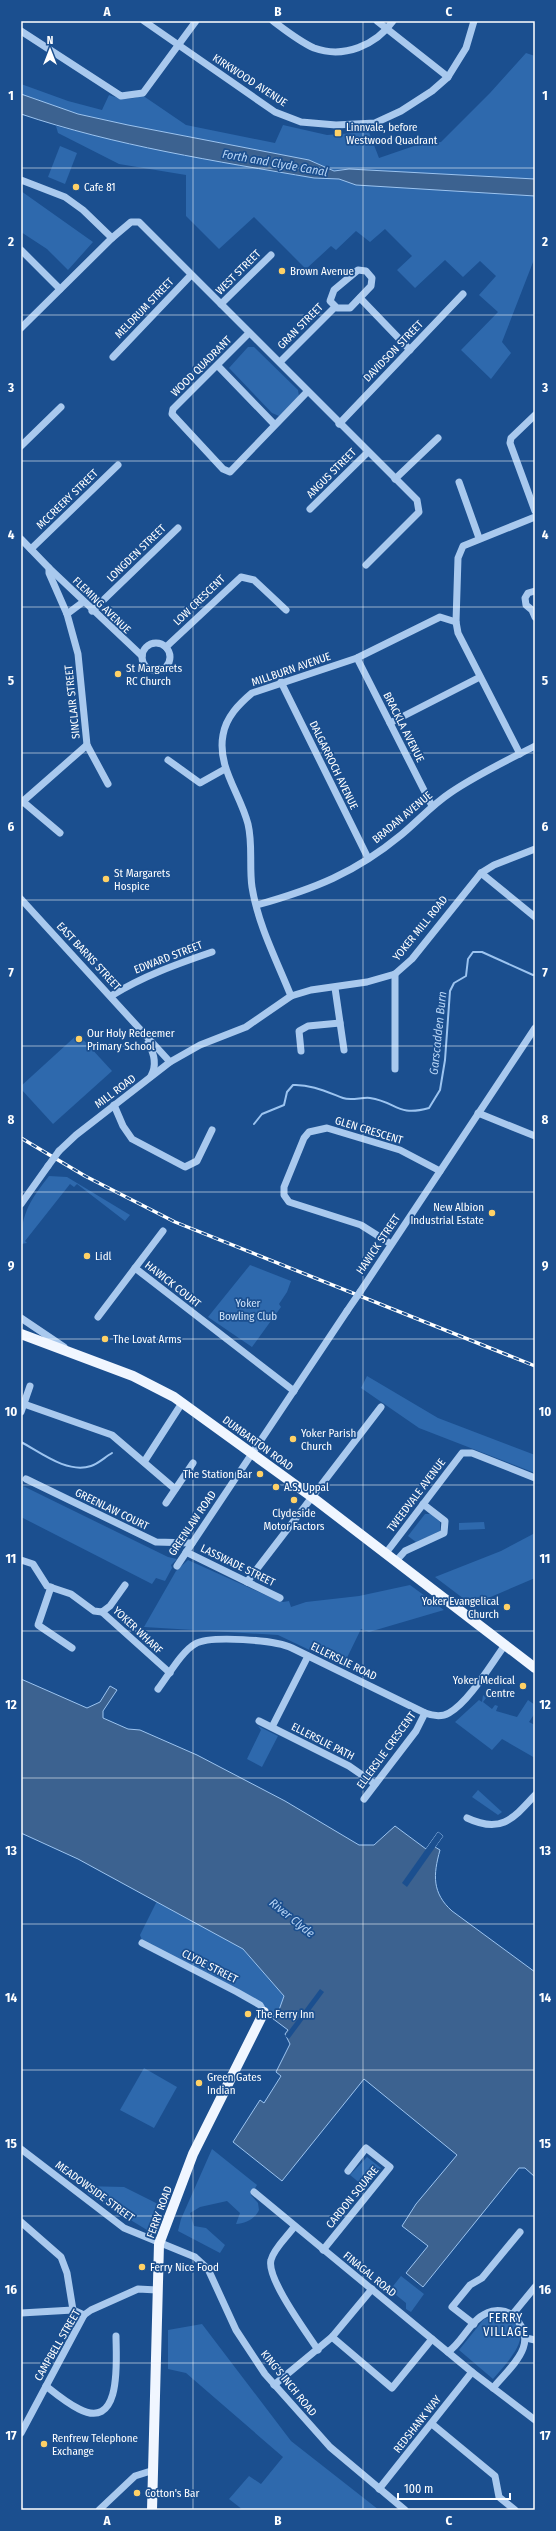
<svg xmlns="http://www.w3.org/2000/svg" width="556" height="2531" font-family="'Fira Sans Condensed',sans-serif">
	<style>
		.green { fill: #2e69ad }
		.water { fill: #3c6290; stroke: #9cc4f0 }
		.pier { fill: #1b4f8f }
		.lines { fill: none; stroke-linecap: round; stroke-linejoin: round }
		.stream { stroke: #9cc4f0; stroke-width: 2 }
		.minor { stroke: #a9c9ee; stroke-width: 7 }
		.major { stroke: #f0f6ff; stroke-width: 10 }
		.rail-casing { stroke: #fff; stroke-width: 3.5 }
		.rail { stroke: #1b4f8f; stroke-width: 2; stroke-dasharray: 6; stroke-linecap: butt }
		.minor-bridge { stroke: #a9c9ee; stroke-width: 7 }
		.grid { fill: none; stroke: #fff; stroke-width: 1; stroke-opacity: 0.55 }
		.poi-dot { fill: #ffd166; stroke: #1b4f8f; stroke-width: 1.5 }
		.labels { text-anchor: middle; stroke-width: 3.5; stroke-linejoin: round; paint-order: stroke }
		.street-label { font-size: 11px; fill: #fff; stroke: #1b4f8f }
		.poi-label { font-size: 11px; fill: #fff; stroke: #1b4f8f; text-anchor: start }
		.park-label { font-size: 11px; fill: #cfe3fa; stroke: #1b4f8f }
		.water-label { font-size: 12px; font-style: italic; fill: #b5d3f5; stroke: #1b4f8f }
		.neighbourhood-label { font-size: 12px; letter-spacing: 1px; fill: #fff; stroke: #1b4f8f }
		.neatline { fill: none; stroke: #fff; stroke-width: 1.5 }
		.grid-label { font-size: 13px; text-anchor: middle; font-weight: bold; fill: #fff }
	</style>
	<rect width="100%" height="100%" fill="#1b4f8f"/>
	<g class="green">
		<path d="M526,53L535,56V179L349,169L334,171L309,160L128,125L78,114L21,94V84L68,101L102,110L109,95C120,99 131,101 142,95L186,125L275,143L283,125L327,135L369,132L379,158L414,146L441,142L490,93Z"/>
		<path d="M56,126L134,145L314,178H333L535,196V257L502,342L511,353L491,379L461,350L498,312L479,295L496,276L480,261L463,277L445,260L415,288L397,270L412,256L385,229L370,242L356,231L336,250L331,246L306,269L254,217L219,249L186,216V175L119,164L58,133Z"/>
		<path d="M60,146L77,153L65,184L48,177Z"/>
		<path d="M21,191L93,242L68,270L47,249L21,232Z"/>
		<path d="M248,347H254L298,390L299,396L279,416L272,413L229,368Z"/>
		<path d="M78,1034L112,1071L53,1124L21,1089V1086Z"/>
		<path d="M49,1176L67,1177L130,1215L125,1221L77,1184L74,1187L70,1184L25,1241L27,1243L21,1244C21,1213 31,1199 49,1176Z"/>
		<path d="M250,1265L291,1281L287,1292L279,1304L281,1307L252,1347L208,1317Z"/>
		<path d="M367,1376L438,1418L535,1455V1473L419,1428L361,1388Z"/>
		<path d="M21,1485L168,1557L177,1559L171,1565L172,1568L165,1581L156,1578L152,1584L21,1517Z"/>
		<path d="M425,1514H431L440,1522V1531L416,1542L408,1536Z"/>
		<path d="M484,1522L485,1529L459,1530V1523Z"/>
		<path d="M535,1533V1578L472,1605L435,1577L501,1551Z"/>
		<path d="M188,1560L272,1598L283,1602L289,1601L291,1607L306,1602L359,1596L410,1585L444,1610L369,1632L361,1629L343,1666L278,1635L144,1627L176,1571Z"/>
		<path d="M483,1695L486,1698L483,1702L492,1709L495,1705L498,1706L496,1711L517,1717L528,1700L535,1705V1713L529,1722L535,1725V1758L502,1739L492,1750L455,1722L479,1700L482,1702Z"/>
		<path d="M258,1726L278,1736L262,1767L247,1759L261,1730Z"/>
		<path d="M478,1790L502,1812L498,1815L472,1797Z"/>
		<path d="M157,1901L243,1949L284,1996L279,2010L272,2018L264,2012L260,2005L142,1940L140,1935Z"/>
		<path d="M144,2068L177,2087L154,2128L120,2110Z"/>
		<path d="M212,2149L257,2185L251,2195L258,2203L259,2210C255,2219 245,2224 236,2224L240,2213L227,2201L200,2207L190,2213L194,2226L206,2228L225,2245L220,2253L178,2231L181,2219Z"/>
		<path d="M367,2157L381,2168L366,2188L350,2175Z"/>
		<path d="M82,2186L124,2187L158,2204L147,2230L88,2194Z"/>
		<path d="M401,2276L424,2294L411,2312L406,2309V2303L390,2290Z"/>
		<path d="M501,2315C542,2327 509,2361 493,2379L459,2350L484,2319Z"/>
		<path d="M202,2324L291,2441L379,2510H243L229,2499L249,2476L261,2484L283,2457L186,2373L168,2369V2330Z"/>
	</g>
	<g class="water">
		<path d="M21,94L78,114L128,125L309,160L334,171L349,169L535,179V196L356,185L339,179L314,178C215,161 116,146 21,114Z"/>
		<path d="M21,1679L87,1708L100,1702L110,1686L117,1690L103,1711V1718L128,1729L140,1730L197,1755L285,1801L359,1845H374L395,1826L426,1849L438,1832L443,1836L435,1847L440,1850C433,1875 432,1893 452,1911L535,1972V2177L525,2168H519L423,2287L406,2273L428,2246L402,2226L416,2204L457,2155L364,2079L282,2181L233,2142L260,2100L264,2103L281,2076L276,2072L290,2044L285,2034L288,2030L272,2018L279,2010L284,1996L243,1949L78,1859L21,1833Z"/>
	</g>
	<g class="pier">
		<path d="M438,1832L443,1836L407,1887L402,1883Z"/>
		<path d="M320,1989L324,1992L289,2039L285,2036Z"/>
	</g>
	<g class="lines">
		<g class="stream">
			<path d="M254,1124L262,1114L284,1105L287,1092L293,1085C310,1084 327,1092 343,1098C351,1101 362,1097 370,1098C397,1102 397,1117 429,1108L440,1090L445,1060L450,991L454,983L466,976L468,959L473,952H482L533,975"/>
			<path d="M21,1442C40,1452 67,1474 91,1466C98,1464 105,1457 112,1453"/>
		</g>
		<g class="minor">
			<path d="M144,21L275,112L301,122L336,125L375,123L401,111L432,91L448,77L466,48L474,21"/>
			<path d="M273,21C285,30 300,42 314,48C344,59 376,45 393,21"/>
			<path d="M377,21L448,77"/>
			<path d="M21,31L121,96L143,93L196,21"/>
			<path d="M21,180L65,197L83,210L112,238"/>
			<path d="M21,250L60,289"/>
			<path d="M358,270L366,271L372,278L371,286L350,308H337L330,301L334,290Z"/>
			<path d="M360,298L410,350"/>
			<path d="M221,304L271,255"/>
			<path d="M21,328L112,238L131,222H139L417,500L419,512L366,565"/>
			<path d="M249,333L173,409L172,414L223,469L230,472L307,392"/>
			<path d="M113,357L191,275"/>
			<path d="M280,362L335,307"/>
			<path d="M218,366L274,424"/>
			<path d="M535,415L511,438L510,443L535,511"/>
			<path d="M339,424L463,294"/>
			<path d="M21,446L61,407"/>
			<path d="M395,479L438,438"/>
			<path d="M459,482L479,538"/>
			<path d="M310,509L367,453"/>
			<path d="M21,539L49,568V573L67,614L78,654L87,745L108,784"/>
			<path d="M31,549L118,465"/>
			<path d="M49,568L142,656"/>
			<path d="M535,591L528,593L525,598L526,605L532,610L535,617"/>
			<path d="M92,611L178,528"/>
			<path d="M67,614L83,602"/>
			<path d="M456,622L458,558L463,546L535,517"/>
			<circle cx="156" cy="657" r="14"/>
			<path d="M166,647L241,577L254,580L286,610"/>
			<path d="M357,658L432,806"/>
			<path d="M281,682L368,858"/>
			<path d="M390,723L480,677"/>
			<path d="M168,760L200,783L225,769"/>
			<path d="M21,800L60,833"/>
			<path d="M21,803L87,745"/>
			<path d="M481,873L535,917"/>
			<path d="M21,899L170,1062"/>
			<path d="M257,905C314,889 355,873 401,835C418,821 432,805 450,793C476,775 506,761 535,746"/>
			<path d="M335,988L344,1050"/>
			<path d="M111,996C143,976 177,964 212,952"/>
			<path d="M291,996C277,961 258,925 252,887C249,866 253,845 248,824C240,793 217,767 223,735C226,717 239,704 252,693L357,658L440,617L456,622L458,633L520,754"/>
			<path d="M148,1043C154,1053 157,1065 151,1076"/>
			<path d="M301,1051L299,1031L308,1026L340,1023"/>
			<path d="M395,1069V974"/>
			<path d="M114,1105L123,1126L132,1139L185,1167L197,1161L212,1130"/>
			<path d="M478,1113L535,1136"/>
			<path d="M59,1151L76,1135L170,1062L200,1045L246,1027L291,996L311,990L367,982L395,974L412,959L481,873L494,865L535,849"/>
			<path d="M21,1204L48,1166"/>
			<path d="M391,1244L361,1225L289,1202L284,1195V1187L304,1138L309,1132L327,1128L400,1150L440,1171"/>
			<path d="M135,1268L294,1391"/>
			<path d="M360,1292L535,1028"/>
			<path d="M98,1317L163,1231"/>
			<path d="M21,1318L64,1347"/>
			<path d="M24,1404L112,1435L175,1489"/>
			<path d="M21,1412L30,1386"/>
			<path d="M144,1462L182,1403"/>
			<path d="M26,1479L156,1542L192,1543"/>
			<path d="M166,1503L193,1463"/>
			<path d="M186,1552L280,1598"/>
			<path d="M386,1553L462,1453H472L535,1478"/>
			<path d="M21,1560L33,1564L47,1586L71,1594L94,1611L102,1612L110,1606L125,1585"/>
			<path d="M396,1561L405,1551L444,1533L445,1521L423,1504"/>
			<path d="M177,1566L347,1311"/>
			<path d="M247,1582L381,1407"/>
			<path d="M51,1587L38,1625L72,1648"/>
			<path d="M102,1612L170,1673"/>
			<path d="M158,1689C168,1676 182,1651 195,1644C210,1635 276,1640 292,1648L425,1713C433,1716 442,1717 449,1713C469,1702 491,1664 505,1645"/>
			<path d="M259,1721L349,1766L375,1784"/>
			<path d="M272,1727L308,1656"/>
			<path d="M364,1799L416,1731L425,1713"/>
			<path d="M467,1818C501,1834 513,1819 535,1795"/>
			<path d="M142,1943L237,1992L260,2005L264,2012"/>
			<path d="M21,2149L124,2228L195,2257L208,2269L236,2330L265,2374L330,2447L405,2510"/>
			<path d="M254,2192L472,2372L535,2420"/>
			<path d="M21,2222L61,2257L67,2273L73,2310"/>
			<path d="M294,2227C287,2237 274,2248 271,2260C266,2278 307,2333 318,2350"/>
			<path d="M323,2250L390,2167L366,2148L348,2171"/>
			<path d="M21,2313L73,2310L84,2315"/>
			<path d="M512,2315L535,2287"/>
			<path d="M474,2324L452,2307L470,2285L482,2278L520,2232"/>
			<path d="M332,2337L392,2388L432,2339"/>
			<path d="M526,2338L535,2340"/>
			<path d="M448,2352C463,2342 470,2320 487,2313C495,2309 507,2310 513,2316C542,2343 511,2366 493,2388"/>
			<path d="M274,2385L332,2337L372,2289"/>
			<path d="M46,2386C56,2394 67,2403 79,2409C123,2432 116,2357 116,2336"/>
			<path d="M432,2424L495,2476L499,2497L515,2510"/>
			<path d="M21,2433L84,2315L91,2310L138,2289L157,2290"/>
			<path d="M379,2489L472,2372"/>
			<path d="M99,2510L135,2476L154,2470"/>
		</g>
		<g class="major">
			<path d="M21,1334L133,1376L174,1397L312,1497L535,1668"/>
			<path d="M152,2510L159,2244L193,2154L264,2012"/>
		</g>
		<defs>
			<path id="rail" d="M21,1138L85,1176L175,1222L535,1366"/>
		</defs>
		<use href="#rail" class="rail-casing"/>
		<use href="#rail" class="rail"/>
		<g class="minor-bridge">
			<path d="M48,1166L59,1151"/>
			<path d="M347,1311L360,1292"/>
		</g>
	</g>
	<path class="grid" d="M193,21V2510M363,21V2510M21,168H535M21,315H535M21,461H535M21,607H535M21,753H535M21,900H535M21,1046H535M21,1192H535M21,1339H535M21,1485H535M21,1631H535M21,1778H535M21,1924H535M21,2070H535M21,2216H535M21,2363H535"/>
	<g class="poi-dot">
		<rect x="334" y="129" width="8" height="8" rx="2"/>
		<circle cx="76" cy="187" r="4"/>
		<circle cx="282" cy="271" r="4"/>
		<circle cx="118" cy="674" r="4"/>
		<circle cx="106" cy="879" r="4"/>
		<circle cx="79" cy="1039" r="4"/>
		<circle cx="492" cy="1213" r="4"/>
		<circle cx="87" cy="1256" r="4"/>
		<circle cx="105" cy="1339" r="4"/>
		<circle cx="293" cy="1439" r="4"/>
		<circle cx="260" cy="1474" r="4"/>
		<circle cx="276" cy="1487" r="4"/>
		<circle cx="294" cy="1500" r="4"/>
		<circle cx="507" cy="1607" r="4"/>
		<circle cx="523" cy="1686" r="4"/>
		<circle cx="248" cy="2014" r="4"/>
		<circle cx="199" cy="2083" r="4"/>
		<circle cx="142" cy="2267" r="4"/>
		<circle cx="44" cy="2444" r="4"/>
		<circle cx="137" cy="2493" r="4"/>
	</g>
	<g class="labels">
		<g class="street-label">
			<text transform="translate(250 80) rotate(33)" y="4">KIRKWOOD AVENUE</text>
			<text transform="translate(238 272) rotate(-45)" y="4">WEST STREET</text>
			<text transform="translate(144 308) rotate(-46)" y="4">MELDRUM STREET</text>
			<text transform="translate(300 326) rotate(-45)" y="4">GRAN STREET</text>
			<text transform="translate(393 351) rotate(-46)" y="4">DAVIDSON STREET</text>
			<text transform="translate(201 366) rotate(-45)" y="4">WOOD QUADRANT</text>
			<text transform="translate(331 473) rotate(-45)" y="4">ANGUS STREET</text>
			<text transform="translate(67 499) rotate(-44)" y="4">MCCREERY STREET</text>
			<text transform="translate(136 553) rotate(-44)" y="4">LONGDEN STREET</text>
			<text transform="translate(199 600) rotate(-44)" y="4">LOW CRESCENT</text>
			<text transform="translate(102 605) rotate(44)" y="4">FLEMING AVENUE</text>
			<text transform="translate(291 669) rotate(-19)" y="4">MILLBURN AVENUE</text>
			<text transform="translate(72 702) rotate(-96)" y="4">SINCLAIR STREET</text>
			<text transform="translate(404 727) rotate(63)" y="4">BRACKLA AVENUE</text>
			<text transform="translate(334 765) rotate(64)" y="4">DALGARROCH AVENUE</text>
			<text transform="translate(402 817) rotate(-40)" y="4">BRADAN AVENUE</text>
			<text transform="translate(420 928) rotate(-51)" y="4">YOKER MILL ROAD</text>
			<text transform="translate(89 956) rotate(47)" y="4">EAST BARNS STREET</text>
			<text transform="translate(168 957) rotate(-21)" y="4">EDWARD STREET</text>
			<text transform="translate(115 1091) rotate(-37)" y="4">MILL ROAD</text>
			<text transform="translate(369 1130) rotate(17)" y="4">GLEN CRESCENT</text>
			<text transform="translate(378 1244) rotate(-56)" y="4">HAWICK STREET</text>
			<text transform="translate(173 1284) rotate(38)" y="4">HAWICK COURT</text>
			<text transform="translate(258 1443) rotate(36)" y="4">DUMBARTON ROAD</text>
			<text transform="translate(416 1495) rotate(-53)" y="4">TWEEDVALE AVENUE</text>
			<text transform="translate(112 1509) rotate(26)" y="4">GREENLAW COURT</text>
			<text transform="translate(192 1523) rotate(-56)" y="4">GREENLAW ROAD</text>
			<text transform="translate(238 1565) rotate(26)" y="4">LASSWADE STREET</text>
			<text transform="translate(138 1630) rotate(43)" y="4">YOKER WHARF</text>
			<text transform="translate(344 1661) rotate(26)" y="4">ELLERSLIE ROAD</text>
			<text transform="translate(323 1741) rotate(27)" y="4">ELLERSLIE PATH</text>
			<text transform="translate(386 1750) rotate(-54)" y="4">ELLERSLIE CRESCENT</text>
			<text transform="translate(210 1966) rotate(27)" y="4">CLYDE STREET</text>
			<text transform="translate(95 2191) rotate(36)" y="4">MEADOWSIDE STREET</text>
			<text transform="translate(352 2197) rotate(-51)" y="4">CARDON SQUARE</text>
			<text transform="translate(159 2212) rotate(-70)" y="4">FERRY ROAD</text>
			<text transform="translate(370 2274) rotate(39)" y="4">FINAGAL ROAD</text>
			<text transform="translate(57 2345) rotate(-60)" y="4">CAMPBELL STREET</text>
			<text transform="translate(289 2383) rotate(51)" y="4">KING'S INCH ROAD</text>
			<text transform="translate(417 2424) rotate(-52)" y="4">REDSHANK WAY</text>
		</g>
		<g class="poi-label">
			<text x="346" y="131">Linnvale, before<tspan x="346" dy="13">Westwood Quadrant</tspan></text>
			<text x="84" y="191">Cafe 81</text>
			<text x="290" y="275">Brown Avenue</text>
			<text x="126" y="672">St Margarets<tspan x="126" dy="13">RC Church</tspan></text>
			<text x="114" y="877">St Margarets<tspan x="114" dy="13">Hospice</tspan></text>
			<text x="87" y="1037">Our Holy Redeemer<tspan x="87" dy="13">Primary School</tspan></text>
			<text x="484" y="1211" text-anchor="end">New Albion<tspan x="484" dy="13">Industrial Estate</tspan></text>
			<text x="95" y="1260">Lidl</text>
			<text x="113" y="1343">The Lovat Arms</text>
			<text x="301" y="1437">Yoker Parish<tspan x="301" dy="13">Church</tspan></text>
			<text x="252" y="1478" text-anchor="end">The Station Bar</text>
			<text x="284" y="1491">A.S. Uppal</text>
			<text x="294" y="1517" text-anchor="middle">Clydeside<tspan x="294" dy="13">Motor Factors</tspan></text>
			<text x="499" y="1605" text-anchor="end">Yoker Evangelical<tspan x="499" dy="13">Church</tspan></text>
			<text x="515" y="1684" text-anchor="end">Yoker Medical<tspan x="515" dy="13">Centre</tspan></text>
			<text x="256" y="2018">The Ferry Inn</text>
			<text x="207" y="2081">Green Gates<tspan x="207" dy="13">Indian</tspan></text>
			<text x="150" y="2271">Ferry Nice Food</text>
			<text x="52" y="2442">Renfrew Telephone<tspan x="52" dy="13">Exchange</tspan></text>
			<text x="145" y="2497">Cotton's Bar</text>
		</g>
		<g class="park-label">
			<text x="248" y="1307">Yoker<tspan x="248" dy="13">Bowling Club</tspan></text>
		</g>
		<g class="water-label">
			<text transform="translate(275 163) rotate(10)" y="4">Forth and Clyde Canal</text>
			<text transform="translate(438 1033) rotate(-84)" y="4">Garscadden Burn</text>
			<text transform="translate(292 1918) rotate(39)" y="4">River Clyde</text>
		</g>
		<g class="neighbourhood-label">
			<text x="506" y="2322">FERRY<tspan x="506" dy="14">VILLAGE</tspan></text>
		</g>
	</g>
	<rect width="556" height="2531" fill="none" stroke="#1b4f8f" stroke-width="44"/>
	<g transform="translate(50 50)" stroke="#1b4f8f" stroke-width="3" paint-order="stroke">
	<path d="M0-3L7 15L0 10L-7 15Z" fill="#ffffff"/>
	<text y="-6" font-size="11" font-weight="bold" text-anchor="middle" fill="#ffffff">N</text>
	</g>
	<path d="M398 2493v6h112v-6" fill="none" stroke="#ffffff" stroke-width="2"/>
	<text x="404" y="2493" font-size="12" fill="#ffffff" stroke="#1b4f8f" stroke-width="3" paint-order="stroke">100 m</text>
	<rect x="22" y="22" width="512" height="2487" class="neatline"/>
	<g class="grid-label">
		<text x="107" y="16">A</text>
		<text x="278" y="16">B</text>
		<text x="449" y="16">C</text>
		<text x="11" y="100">1</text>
		<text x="545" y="100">1</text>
		<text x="11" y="246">2</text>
		<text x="545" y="246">2</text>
		<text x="11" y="392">3</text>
		<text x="545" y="392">3</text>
		<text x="11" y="539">4</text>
		<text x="545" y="539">4</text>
		<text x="11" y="685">5</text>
		<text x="545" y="685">5</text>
		<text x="11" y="831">6</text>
		<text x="545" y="831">6</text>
		<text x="11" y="977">7</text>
		<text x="545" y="977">7</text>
		<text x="11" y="1124">8</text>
		<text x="545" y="1124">8</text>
		<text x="11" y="1270">9</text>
		<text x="545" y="1270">9</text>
		<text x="11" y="1416">10</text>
		<text x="545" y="1416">10</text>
		<text x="11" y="1563">11</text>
		<text x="545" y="1563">11</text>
		<text x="11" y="1709">12</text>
		<text x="545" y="1709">12</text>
		<text x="11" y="1855">13</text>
		<text x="545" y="1855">13</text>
		<text x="11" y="2002">14</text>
		<text x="545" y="2002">14</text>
		<text x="11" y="2148">15</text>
		<text x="545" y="2148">15</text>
		<text x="11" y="2294">16</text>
		<text x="545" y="2294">16</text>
		<text x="11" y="2440">17</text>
		<text x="545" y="2440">17</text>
		<text x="107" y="2525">A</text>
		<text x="278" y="2525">B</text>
		<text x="449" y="2525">C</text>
	</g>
</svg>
